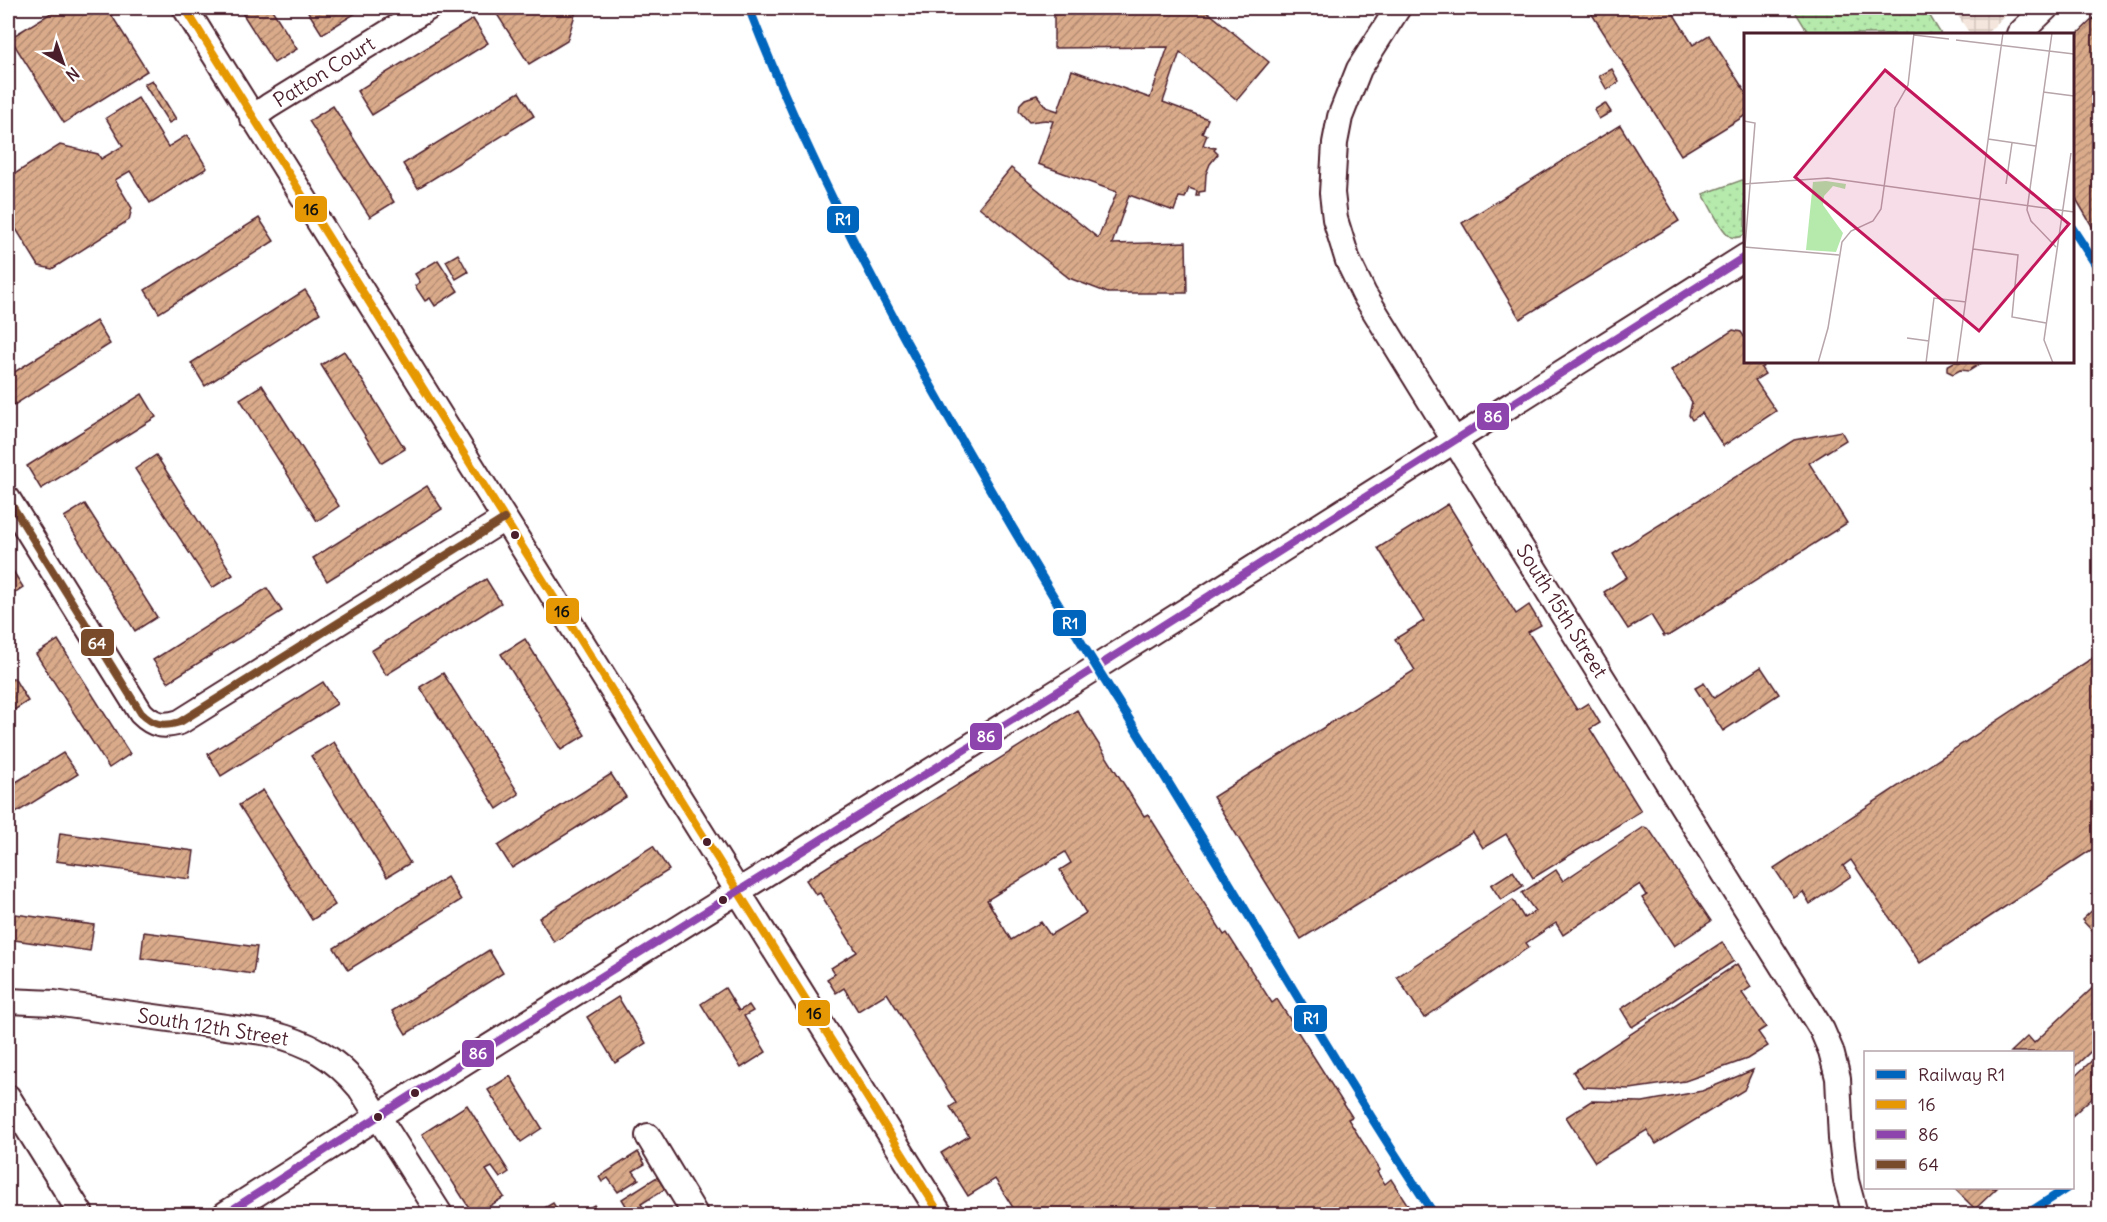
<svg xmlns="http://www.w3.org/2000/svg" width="2107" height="1222" font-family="Delius,sans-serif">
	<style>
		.industrial { fill: url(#industrial-grid) }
		.park { fill: url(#park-dots); stroke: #80846c; stroke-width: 1.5 }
		.building { fill: url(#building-hatch); stroke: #4a1f2b; stroke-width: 1.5; fill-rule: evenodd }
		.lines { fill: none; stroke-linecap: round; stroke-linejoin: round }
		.minor-casing { stroke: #4a1f2b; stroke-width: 28 }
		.minor { stroke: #fff; stroke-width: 24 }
		.bus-1-casing { stroke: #fff; stroke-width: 12 }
		.bus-2-casing { stroke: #fff; stroke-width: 12 }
		.bus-3-casing { stroke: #fff; stroke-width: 12 }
		.bus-1 { stroke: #e69804; stroke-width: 8 }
		.bus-2 { stroke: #8e44ad; stroke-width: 8 }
		.bus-3 { stroke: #7a4b2a; stroke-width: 8 }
		.rail-1-casing { stroke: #fff; stroke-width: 14 }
		.rail-1 { stroke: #0065bd; stroke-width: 9 }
		.bus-dot { fill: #4a1f2b; stroke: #fff; stroke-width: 2 }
		.labels { text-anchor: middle; stroke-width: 4.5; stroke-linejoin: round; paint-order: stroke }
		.street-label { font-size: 20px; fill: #4a1f2b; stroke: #fff }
		.inset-road { fill: none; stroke: #b7a5aa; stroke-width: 1.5 }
		.view { fill: #c2185b; fill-opacity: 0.15; stroke: #c2185b; stroke-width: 3 }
		.inset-edge { fill: none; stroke: #4a1f2b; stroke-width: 3 }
		.line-badge { stroke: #fff; stroke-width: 2 }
		.badge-label { font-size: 16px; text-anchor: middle; font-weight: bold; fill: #fff }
		.pale-badge-label { font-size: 16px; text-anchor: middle; font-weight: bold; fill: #111 }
	</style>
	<defs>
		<pattern id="industrial-grid" width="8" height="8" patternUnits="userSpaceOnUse" patternTransform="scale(1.5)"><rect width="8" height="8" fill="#f4e6dc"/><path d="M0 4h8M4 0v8" fill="none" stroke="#d3c5bd"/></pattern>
		<pattern id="park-dots" width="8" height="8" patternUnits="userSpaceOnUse" patternTransform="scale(1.5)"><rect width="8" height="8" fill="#b5eaac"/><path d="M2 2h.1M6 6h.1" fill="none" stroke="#9dc894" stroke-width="1.8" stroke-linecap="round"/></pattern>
		<pattern id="building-hatch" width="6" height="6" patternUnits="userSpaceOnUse" patternTransform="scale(1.5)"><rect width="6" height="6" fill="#daab8b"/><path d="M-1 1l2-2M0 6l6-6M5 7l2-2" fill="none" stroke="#b38b72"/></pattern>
	</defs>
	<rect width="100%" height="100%" fill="#fff"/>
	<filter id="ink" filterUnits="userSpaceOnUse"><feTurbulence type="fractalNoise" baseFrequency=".0167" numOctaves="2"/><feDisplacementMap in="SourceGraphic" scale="12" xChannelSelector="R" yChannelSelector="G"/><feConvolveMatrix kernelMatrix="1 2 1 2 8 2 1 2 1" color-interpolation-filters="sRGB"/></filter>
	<g filter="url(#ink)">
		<path class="industrial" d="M1953,8H2013L1986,34H1970Z"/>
		<g class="park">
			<path d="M1793,8H1925L1941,34H1809Z"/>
			<path d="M1745,179V234C1741,237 1737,239 1731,237C1722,233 1709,204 1703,194Z"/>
		</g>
		<g class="building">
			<path d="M59,8H107L147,71L64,123L10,38Z"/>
			<path d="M239,8H271L297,49L274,63Z"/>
			<path d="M311,8H364L322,34L307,10Z"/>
			<path d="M493,8H577L567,41L529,64Z"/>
			<path d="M1054,8H1193L1209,13L1269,62L1237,100L1180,52L1163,102L1208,119L1202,133L1207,135L1203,145L1213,148L1215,147L1216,148L1214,150L1218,154L1210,164L1206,174L1205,191L1199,192V196H1196L1197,191L1189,188L1185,198L1179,197L1174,211L1129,195L1112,244L1186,242L1187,293H1108L1069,278L979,207L1011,168L1098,238L1117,192L1038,164L1053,121L1046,120L1029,122L1019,111L1020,104L1025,99L1037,95L1046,107L1058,111L1072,70L1150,98L1168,47L1054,48Z"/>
			<path d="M1588,8H1670L1693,45L1709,35L1746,93V115L1681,155Z"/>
			<path d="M2100,12V231L2096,233L2072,192V39Z"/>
			<path d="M473,19L488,43L372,115L357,91Z"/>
			<path d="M1612,69L1619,82L1607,90L1599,76Z"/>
			<path d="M152,80L176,119L169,123L144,84Z"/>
			<path d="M519,92L534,116L418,188L403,164Z"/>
			<path d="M138,98L168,147L187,135L207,168L150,203L130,171L115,180L132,208L129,220L52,269L39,266L8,216V201L13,175L60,145L98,154L101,159L123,146L106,118Z"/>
			<path d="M1605,103L1611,112L1599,119L1594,110Z"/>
			<path d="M333,106L394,202L370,217L309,121Z"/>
			<path d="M1620,125L1679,221L1520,319L1462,223Z"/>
			<path d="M259,218L274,241L159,313L145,290Z"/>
			<path d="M458,254L468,272L456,279L446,261Z"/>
			<path d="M438,260L458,291L435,306L430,298L425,301L415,286L420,282L415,274Z"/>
			<path d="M305,290L320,313L205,386L191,363Z"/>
			<path d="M96,321L110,344L8,409V376Z"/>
			<path d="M1733,330L1741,332L1746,339V362H1761L1764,366L1761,368L1765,374L1755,380L1776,411L1723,446L1702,413L1692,420L1689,415L1692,402L1671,370Z"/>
			<path d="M344,351L405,449L382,463L321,365Z"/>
			<path d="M1954,362H1983L1969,371L1960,370L1953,374L1947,371V366Z"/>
			<path d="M262,385L339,506L317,521L240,399Z"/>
			<path d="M142,394L156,417L41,489L27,466Z"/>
			<path d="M1841,431L1846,440L1809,463L1847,523L1668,636L1667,635L1664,636L1651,615L1628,629L1604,592L1627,577L1613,554L1794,440Z"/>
			<path d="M156,455L233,575L212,588L135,469Z"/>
			<path d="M427,486L442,509L327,581L313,558Z"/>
			<path d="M85,504L157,617L135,631L64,517Z"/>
			<path d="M1448,504L1516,614L1529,605L1541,625L1528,632L1577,710L1588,703L1600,723L1590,729L1641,811L1533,878L1506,834L1483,848L1473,832L1301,939L1213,797L1415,670L1395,639L1424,621L1378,548Z"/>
			<path d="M8,563L23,587L8,597Z"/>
			<path d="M486,579L501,603L386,675L371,651Z"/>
			<path d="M267,588L282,611L168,682L153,660Z"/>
			<path d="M525,639L585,735L561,750L501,654Z"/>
			<path d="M58,640L130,754L109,768L36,654Z"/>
			<path d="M2100,653V844L1920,963L1851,860L1843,866L1851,876L1810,904L1803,892L1794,898L1774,868Z"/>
			<path d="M1761,667L1779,694L1723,731L1695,688L1704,683L1714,698Z"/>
			<path d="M443,673L519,794L497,809L420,687Z"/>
			<path d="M14,678L28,701L8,714V682Z"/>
			<path d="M323,682L337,704L221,776L208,754Z"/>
			<path d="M1077,710L1144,816L1148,814L1224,935L1227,933L1272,1003L1277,999L1352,1117L1348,1119L1380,1170L1377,1172L1385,1184L1391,1179L1409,1207L1397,1214H1017L995,1179L968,1196L941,1153L969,1136L950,1107L956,1103L887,993L858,1011L844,988L836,993L827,979L835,974L831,968L857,952L820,893L816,895L806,880ZM1065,852L1071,863L1060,870L1086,913L1050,935L1041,922L1011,940L987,900Z"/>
			<path d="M334,742L410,863L387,877L311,756Z"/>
			<path d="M63,753L78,774L8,818V787Z"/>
			<path d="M611,774L626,797L512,868L498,846Z"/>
			<path d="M263,790L335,905L312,920L239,805Z"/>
			<path d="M1644,827L1649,829L1711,921L1674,946L1642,898L1647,895L1640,884L1563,935L1556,923L1526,943L1529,947L1424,1018L1397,977L1513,900L1524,918L1535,911L1522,893L1556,870L1563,881Z"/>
			<path d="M60,833L194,851L190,879L56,861Z"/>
			<path d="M653,846L669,870L554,942L539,918Z"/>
			<path d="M1513,871L1523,886L1501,900L1491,885Z"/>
			<path d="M447,877L461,900L348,970L334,948Z"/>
			<path d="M2100,903V939L2082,920Z"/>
			<path d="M8,913L94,925L90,951L8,939Z"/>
			<path d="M144,932L257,947L253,974L141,958Z"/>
			<path d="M1722,942L1734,961L1632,1027L1621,1009Z"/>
			<path d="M489,950L503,973L406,1034L392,1011Z"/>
			<path d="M1737,964L1751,987L1742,993L1766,1027L1758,1032L1768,1046L1747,1059L1685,1081L1630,1089L1583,1087L1573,1072Z"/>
			<path d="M2100,981V1043L2072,1069V1052H2011L2028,1036L2034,1043Z"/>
			<path d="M725,988L739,1011L749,1005L753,1011L744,1016L766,1052L741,1068L701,1004Z"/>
			<path d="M618,997L646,1043L615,1063L587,1017Z"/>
			<path d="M2100,1053V1090L2072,1116V1079Z"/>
			<path d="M1753,1070L1744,1090L1656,1144L1647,1130L1595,1162L1566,1117L1591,1101L1643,1102L1702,1091Z"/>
			<path d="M510,1076L542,1128L521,1142L488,1090Z"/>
			<path d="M467,1105L509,1172L500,1178L492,1167L486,1170L504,1197L477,1214H473L422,1134Z"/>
			<path d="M638,1152L645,1164L633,1171L639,1179L618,1192L608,1178L602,1182L599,1177Z"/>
			<path d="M657,1177L665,1189L641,1204L643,1207L631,1214L622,1199Z"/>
			<path d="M1954,1188H1997L1975,1209Z"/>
			<path d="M553,1203L560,1214H534Z"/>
			<path d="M594,1205L599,1213L581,1214L580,1213Z"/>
			<path d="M1510,1207L1514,1214H1498Z"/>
		</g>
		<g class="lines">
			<defs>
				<g id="minor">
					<path d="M185,8L940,1214"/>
					<path d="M1398,8L1359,69L1340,117L1335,143L1332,193L1335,219L1348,261L1364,294L1454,440L1822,1030L1831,1051L1838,1078L1841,1139L1846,1181L1855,1214"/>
					<path d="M2019,34L2046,8"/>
					<path d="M252,118L269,106L428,8"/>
					<path d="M8,499L141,713C154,726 164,727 180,722L504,519"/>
					<path d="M8,1001L54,1003L269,1033C309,1043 333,1056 360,1088L440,1214"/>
					<path d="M8,1097L81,1214"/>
					<path d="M648,1136L695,1214"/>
					<path d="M225,1214L415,1093L1081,677L1746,256"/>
				</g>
			</defs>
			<use href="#minor" class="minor-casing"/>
			<use href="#minor" class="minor"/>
			<defs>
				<path id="bus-1" d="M185,8L940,1214"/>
				<path id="bus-2" d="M225,1214L415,1093L1081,677L1746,256"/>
				<path id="bus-3" d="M8,499L141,713C154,726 164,727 180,722L504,519"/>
			</defs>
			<use href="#bus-1" class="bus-1-casing"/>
			<use href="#bus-2" class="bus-2-casing"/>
			<use href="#bus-3" class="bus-3-casing"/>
			<use href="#bus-1" class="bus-1"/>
			<use href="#bus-2" class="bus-2"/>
			<use href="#bus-3" class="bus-3"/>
			<defs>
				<g id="rail-1">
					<path d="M749,8C807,158 881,300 961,439C1011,526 1062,612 1115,697C1224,868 1322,1046 1434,1214"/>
					<path d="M2072,228L2100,271"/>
					<path d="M2027,1214L2067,1188"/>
				</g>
			</defs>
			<use href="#rail-1" class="rail-1-casing"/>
			<use href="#rail-1" class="rail-1"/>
		</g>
	</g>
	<g class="bus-dot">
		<circle cx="515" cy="535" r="5"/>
		<circle cx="707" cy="842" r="5"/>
		<circle cx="723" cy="900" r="5"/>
		<circle cx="415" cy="1093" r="5"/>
		<circle cx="378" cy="1117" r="5"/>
	</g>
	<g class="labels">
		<g class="street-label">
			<text transform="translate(324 72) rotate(-32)" y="7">Patton Court</text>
			<text transform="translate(1562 611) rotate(58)" y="7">South 15th Street</text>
			<text transform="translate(213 1027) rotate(9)" y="7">South 12th Street</text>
		</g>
	</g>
	<g transform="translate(1744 33)">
		<rect width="330" height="330" fill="#fff"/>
		<path d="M82,148L102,151L101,156L89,153L80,163L79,172L99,200L92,219L62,217L69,149Z" fill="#b5eaac"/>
		<path class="inset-road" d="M308,0L283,177L287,188L312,214M170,2L205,6M212,7L330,21M299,59L330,63M0,88L11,90L1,214M244,106L292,113M0,151L84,145L330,179M262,151L268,110M0,214L95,222M229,216L274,222L268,284L302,290M163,305L185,308M74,330L84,295L98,209L107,198L129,188L137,176L151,75L164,52L170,0M182,330L190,265L222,269M213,330L259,0M309,330L300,307L327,120"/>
		<path class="view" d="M141,37L325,191L235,298L51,144Z"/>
		<rect width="330" height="330" class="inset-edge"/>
	</g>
	<g class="line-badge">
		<rect x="294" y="195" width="34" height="28" rx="6" fill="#e69804"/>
		<rect x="826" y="205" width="34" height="29" rx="6" fill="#0065bd"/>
		<rect x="1476" y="402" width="34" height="29" rx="6" fill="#8e44ad"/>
		<rect x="545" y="597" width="35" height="28" rx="6" fill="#e69804"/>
		<rect x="1052" y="609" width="35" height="28" rx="6" fill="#0065bd"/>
		<rect x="80" y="628" width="35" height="29" rx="6" fill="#7a4b2a"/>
		<rect x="969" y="722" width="34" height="29" rx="6" fill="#8e44ad"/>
		<rect x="797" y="999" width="34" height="28" rx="6" fill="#e69804"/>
		<rect x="1293" y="1004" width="35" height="29" rx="6" fill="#0065bd"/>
		<rect x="461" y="1039" width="34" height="29" rx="6" fill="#8e44ad"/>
	</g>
	<g class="badge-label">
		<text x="843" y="225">R1</text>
		<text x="1493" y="422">86</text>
		<text x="1070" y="629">R1</text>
		<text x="97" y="649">64</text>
		<text x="986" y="742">86</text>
		<text x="1311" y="1024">R1</text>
		<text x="478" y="1059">86</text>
	</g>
	<g class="pale-badge-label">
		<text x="311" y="215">16</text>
		<text x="562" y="617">16</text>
		<text x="814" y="1019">16</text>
	</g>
	<rect width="2107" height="1222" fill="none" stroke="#fff" stroke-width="30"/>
	<rect x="15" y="15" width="2077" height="1192" fill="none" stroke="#4a1f2b" stroke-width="2" filter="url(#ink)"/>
	<rect x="1864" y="1051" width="210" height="138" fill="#ffffff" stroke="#b7a5aa" stroke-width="1.5"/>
	<rect x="1876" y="1070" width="30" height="9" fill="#0065bd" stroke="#b7a5aa" stroke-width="1.5"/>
	<text x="1918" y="1081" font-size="18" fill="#4a1f2b">Railway R1</text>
	<rect x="1876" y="1100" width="30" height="9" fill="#e69804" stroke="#b7a5aa" stroke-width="1.5"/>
	<text x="1918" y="1111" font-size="18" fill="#4a1f2b">16</text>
	<rect x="1876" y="1130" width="30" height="9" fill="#8e44ad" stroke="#b7a5aa" stroke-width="1.5"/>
	<text x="1918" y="1141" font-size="18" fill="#4a1f2b">86</text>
	<rect x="1876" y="1160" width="30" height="9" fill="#7a4b2a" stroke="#b7a5aa" stroke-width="1.5"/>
	<text x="1918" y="1171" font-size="18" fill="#4a1f2b">64</text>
	<g transform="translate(63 63) rotate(140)" stroke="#ffffff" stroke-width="4.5" paint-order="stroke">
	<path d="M0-4.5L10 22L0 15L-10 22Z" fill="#4a1f2b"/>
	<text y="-9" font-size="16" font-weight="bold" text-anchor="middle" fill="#4a1f2b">N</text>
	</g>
</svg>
